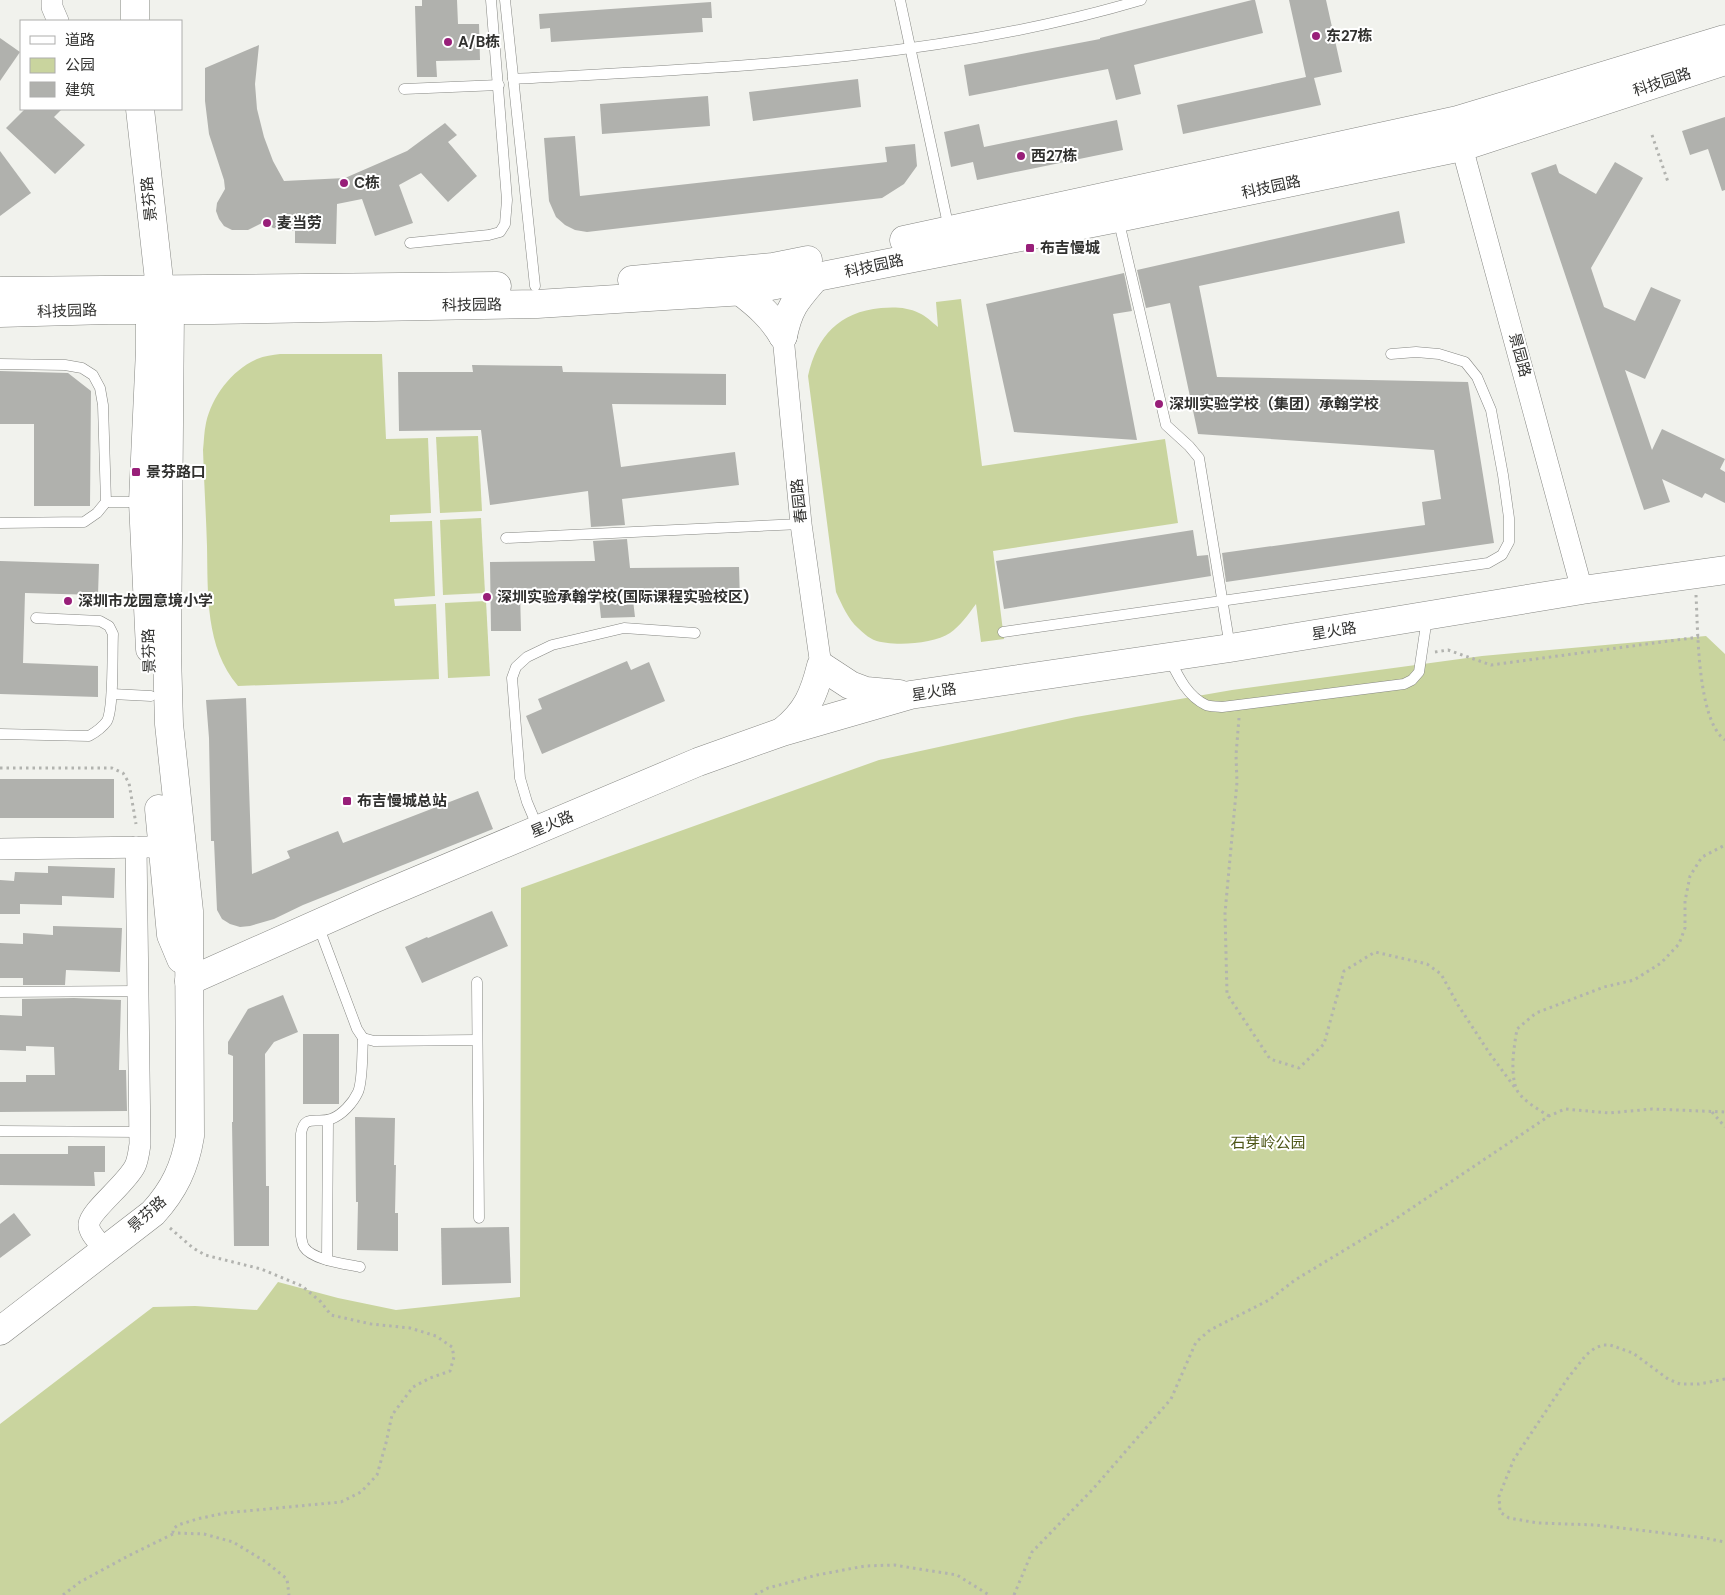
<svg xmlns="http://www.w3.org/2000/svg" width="1725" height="1595" font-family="'DM Sans','Noto Sans SC',sans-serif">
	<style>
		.green { fill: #c9d49e }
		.building { fill: #b0b1ad }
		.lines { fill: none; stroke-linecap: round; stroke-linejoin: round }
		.lane-casing { stroke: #868783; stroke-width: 11 }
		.street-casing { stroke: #868783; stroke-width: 22 }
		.secondary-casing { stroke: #868783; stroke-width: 29 }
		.path { stroke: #b2b3af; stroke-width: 3; stroke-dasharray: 2.5 4; stroke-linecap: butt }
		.lane { stroke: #fff; stroke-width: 10 }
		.street { stroke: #fff; stroke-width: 21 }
		.secondary { stroke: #fff; stroke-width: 28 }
		.poi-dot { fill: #981f79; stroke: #fff; stroke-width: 2 }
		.labels { text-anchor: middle; stroke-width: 4; stroke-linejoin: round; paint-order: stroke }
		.poi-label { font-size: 15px; font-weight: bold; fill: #31312f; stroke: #fff; text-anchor: start }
		.street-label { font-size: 15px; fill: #31312f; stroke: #fff }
		.park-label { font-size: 15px; fill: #4d5617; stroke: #fff }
	</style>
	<rect width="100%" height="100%" fill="#f1f2ed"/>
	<g class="green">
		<path d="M961,299L982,466L1165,439L1178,523L993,551L1004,639L981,642L976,604C968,615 960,626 950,633C933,644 893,647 874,640C869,638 862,632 858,628C848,619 842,605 836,592L808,376C817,336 839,312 881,308C894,307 907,307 919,313C926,316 932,322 938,327L936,302Z"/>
		<path d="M280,354H382L386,439L428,438L431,513L390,515V522L432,521L435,596L394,599L395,606L436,604L439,679L238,686C205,647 208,594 207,546C206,514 204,482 203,450C204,441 204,432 206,423C212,396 232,370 257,359C264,356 273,355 280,354Z"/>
		<path d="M478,436L482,511L440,513L436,437Z"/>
		<path d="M481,518L485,593L443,595L440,520Z"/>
		<path d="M486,601L490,676L448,678L445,603Z"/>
		<path d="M1706,636L1725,654V1595H0V1424L153,1307L195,1306L257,1310L278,1282L338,1298L396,1310L520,1297L521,888L879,760L1076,717L1232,690L1482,656Z"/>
	</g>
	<g class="building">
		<path d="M422,0H457L458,24H479L480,60L436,61L437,77H417L415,6H422Z"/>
		<path d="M1252,0H1255L1263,33L1134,65L1141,94L1116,100L1108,69L969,96L964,65L1100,39V38Z"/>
		<path d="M1289,0H1326L1342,72L1314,78L1321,105L1183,134L1177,105L1306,77Z"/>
		<path d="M711,2L712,18H702L703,32L551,42L550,28L540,29L539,14Z"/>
		<path d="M0,38L20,52L0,81Z"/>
		<path d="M259,45L255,84L257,109L264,137L273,161L284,181L345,178L407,151L445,123L457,135L448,142L477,176L448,202L421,173L399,185L413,223L375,236L362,199L337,204L336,244L295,243V231L273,228L264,222L248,230H232L224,226L219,219L216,211L217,203L225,189L224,180L209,134L205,101V68Z"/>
		<path d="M858,79L861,107L753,121L749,92Z"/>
		<path d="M708,96L710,126L602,134L600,104Z"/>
		<path d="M25,109H62L54,117L85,145L55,174L6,128Z"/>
		<path d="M1725,117V190L1722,191L1708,149L1690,155L1682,131Z"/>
		<path d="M1117,120L1123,150L977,180L973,162L951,167L944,132L979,124L984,147Z"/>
		<path d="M575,136L580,196L887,162L885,147L915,144L917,166L904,184L882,198L587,232L575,230L565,225L556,217L549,201L544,138Z"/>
		<path d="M0,151L31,193L0,216Z"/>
		<path d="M1615,162L1643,178L1591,268L1604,307L1635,321L1651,287L1681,300L1645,379L1625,370L1652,450L1662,429L1725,459L1720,469L1725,472V503L1705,493L1702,498L1662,479L1670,502L1644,510L1531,173L1556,164L1559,173L1596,194Z"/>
		<path d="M1399,211L1405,243L1199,286L1217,377L1468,382L1494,543L1226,582L1222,553L1425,525L1422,502L1441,499L1434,450L1198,434L1170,303L1146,308L1137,270Z"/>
		<path d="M1124,273L1132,311L1113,314L1137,440L1014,432L986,304Z"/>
		<path d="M472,365L562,366L563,372L726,374V405L612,404L621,467L735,452L739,485L622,499L625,525L591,527L588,491L490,505L481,430L399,431L398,372H473Z"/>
		<path d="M0,371L68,373L91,391L90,506H34V424H0Z"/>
		<path d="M1193,530L1197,556L1208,555L1211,576L1004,609L996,561Z"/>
		<path d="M627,539L630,568L739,567L740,601L633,600L635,617L601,618L598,590L520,592L521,631H491L490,562L595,561L593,541Z"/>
		<path d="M0,561L99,564L98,595L25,593L23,663L98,666V697L0,694Z"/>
		<path d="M627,661L631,670L649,662L665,701L542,754L526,716L542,709L538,699Z"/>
		<path d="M246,698L252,874L290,858L287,851L338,831L343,843L478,791L493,829L303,905L274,919L250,926L240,927L230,924L222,919L217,910L214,841H211L209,738L206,700Z"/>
		<rect x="0" y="779" width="114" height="39"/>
		<path d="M48,866L115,868L114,898L62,896V905L20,904V914H0V880L14,881L15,872L48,873Z"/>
		<path d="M492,911L508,946L422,983L405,947L427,937L428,938Z"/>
		<path d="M53,926L122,928L120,972L66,970L65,985H23V978H0V943L23,944V933L53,935Z"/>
		<path d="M283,995L298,1032L274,1042L265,1054L266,1186H269V1246H234L232,1122H233V1056L228,1054V1042L248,1009Z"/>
		<path d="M74,998L121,1000L119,1070H126L127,1111L0,1112V1082H26V1075H55L54,1047L26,1046V1051L0,1050V1015L22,1016V999Z"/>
		<rect x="303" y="1034" width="36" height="70"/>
		<path d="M355,1117L395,1118L394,1165H396L395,1213H398V1251L357,1250L358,1202H356Z"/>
		<path d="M68,1146H105V1172H94L95,1186L0,1185V1154H68Z"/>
		<path d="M14,1213L31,1235L0,1258V1224Z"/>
		<path d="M509,1227L511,1283L442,1285L441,1228Z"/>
	</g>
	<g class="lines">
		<defs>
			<g id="lane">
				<path d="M505,0L535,286"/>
				<path d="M900,0L949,229"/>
				<path d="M513,79C722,68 939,60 1141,0"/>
				<path d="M404,89L499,85"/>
				<path d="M1118,218L1166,425L1189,446L1199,458L1230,647"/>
				<path d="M410,243L489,235L500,232L505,224L507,200L491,0"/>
				<path d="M0,364L65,365L82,368L93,375L100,388L103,405L106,502L97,513L84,522L0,523"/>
				<path d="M106,502H142"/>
				<path d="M506,538L801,524"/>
				<path d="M1003,632L1488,563L1502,555L1509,542V518L1503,475L1491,410L1477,377L1465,362L1439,354L1416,352L1391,354"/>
				<path d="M1169,658C1178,676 1187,696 1206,705C1210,707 1217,706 1222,707L1404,684L1412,680L1419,672L1427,618"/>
				<path d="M112,694L151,696"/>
				<path d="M0,734L89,736C96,732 102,728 107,721C114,707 112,652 113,634L109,626L100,621L36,618"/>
				<path d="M538,828L527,802L520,778L512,678L516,667L527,657L552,645L624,628L695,633"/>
				<path d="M318,925L357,1029L363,1038L374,1041L477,1040"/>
				<path d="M477,982L479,1218"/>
				<path d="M0,992L137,991"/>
				<path d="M0,1131L140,1132"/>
				<path d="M327,1260L328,1120"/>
				<path d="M360,1267C346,1264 312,1260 304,1247C302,1244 302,1240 301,1236V1134C304,1113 317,1124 331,1119C342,1115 353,1103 358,1092C363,1081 362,1051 363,1038"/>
			</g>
			<g id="street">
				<path d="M52,0V7L58,21"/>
				<path d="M1460,132L1462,147L1582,590"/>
				<path d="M783,336L801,524L821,666"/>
				<path d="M0,849L150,847"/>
				<path d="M105,1250C100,1243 88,1233 89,1224C90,1211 127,1183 135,1166C138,1160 139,1151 140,1144L136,847"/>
			</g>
			<g id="secondary">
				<path d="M135,0V21"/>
				<path d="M904,240L1458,120L1725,39"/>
				<path d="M632,280L773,267L808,260"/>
				<path d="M0,291L497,286"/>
				<path d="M741,292C758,305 772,317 783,336"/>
				<path d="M0,313L108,310H213L537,304L745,291L1118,218L1462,147L1725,61"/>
				<path d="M783,336C789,307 796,300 815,278"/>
				<path d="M150,649L143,502L150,350V310L158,294"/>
				<path d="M783,731C807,712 814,694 821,666L850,685L866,691L899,694"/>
				<path d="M159,809L171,935L181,959"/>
				<path d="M189,981L371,900L698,762L782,732L910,695L1230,648L1582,590L1725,570"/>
				<path d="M0,1331L153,1213C174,1190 185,1167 190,1136L189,911L169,724L167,654L170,310L160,289L140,109"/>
			</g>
		</defs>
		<use href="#lane" class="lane-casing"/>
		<use href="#street" class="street-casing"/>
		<use href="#secondary" class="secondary-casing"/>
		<g class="path">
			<path d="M1652,135L1668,182"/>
			<path d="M1696,595C1698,629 1697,720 1725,740"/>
			<path d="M1435,652L1448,650L1491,665L1699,637"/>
			<path d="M1239,718L1236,755L1237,782L1225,913L1227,994L1270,1059L1299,1068L1324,1044L1344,971L1375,952L1427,964L1441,974L1458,1005L1490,1054L1516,1089"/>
			<path d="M0,768H112L123,773L129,783L136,824"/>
			<path d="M1712,1112L1725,1127"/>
			<path d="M1549,1116C1539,1110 1520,1099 1516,1088C1510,1069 1514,1048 1517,1029L1536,1013L1604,987L1634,980L1661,963L1679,944L1685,928V901L1690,876L1702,857L1725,845"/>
			<path d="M170,1228L193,1248L205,1255L261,1269L302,1286L321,1302L331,1315L371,1324L410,1328L436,1336L452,1347L454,1357L450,1371L430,1378L413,1387L392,1415L386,1443L377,1475L361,1492L341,1502L225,1513L197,1519L178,1525L173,1529V1532L175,1533L204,1534L233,1542L266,1562L287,1579L289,1595"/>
			<path d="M1725,1379L1699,1384H1680L1668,1379L1633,1353L1610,1345H1603L1595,1348L1586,1355L1568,1378L1514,1459L1499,1496L1500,1512L1509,1518L1538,1523L1596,1525L1705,1538L1725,1542"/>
			<path d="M63,1595L80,1582L128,1556L175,1533"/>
			<path d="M755,1595L768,1588L817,1575L865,1566L894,1565L957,1575L989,1595"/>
			<path d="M1014,1595L1032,1552L1093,1489L1171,1399L1196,1342L1210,1330L1269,1300L1295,1280L1391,1222L1549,1116L1565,1109L1609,1113L1652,1109L1725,1112"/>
		</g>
		<use href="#lane" class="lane"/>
		<use href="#street" class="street"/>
		<use href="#secondary" class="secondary"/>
	</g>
	<g class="poi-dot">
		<circle cx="1316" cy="36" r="5"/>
		<circle cx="448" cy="42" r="5"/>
		<circle cx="1021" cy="156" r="5"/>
		<circle cx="344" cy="183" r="5"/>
		<circle cx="267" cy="223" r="5"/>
		<rect x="1025" y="243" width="10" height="10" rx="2.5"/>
		<circle cx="1159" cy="404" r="5"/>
		<rect x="131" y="467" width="10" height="10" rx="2.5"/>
		<circle cx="487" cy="597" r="5"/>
		<circle cx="68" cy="601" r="5"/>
		<rect x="342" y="796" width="10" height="10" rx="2.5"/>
	</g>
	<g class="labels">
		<g class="poi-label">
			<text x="1326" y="41">东27栋</text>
			<text x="458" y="47">A/B栋</text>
			<text x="1031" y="161">西27栋</text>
			<text x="354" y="188">C栋</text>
			<text x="277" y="228">麦当劳</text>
			<text x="1040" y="253">布吉慢城</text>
			<text x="1169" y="409">深圳实验学校（集团）承翰学校</text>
			<text x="146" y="477">景芬路口</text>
			<text x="497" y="602">深圳实验承翰学校(国际课程实验校区)</text>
			<text x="78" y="606">深圳市龙园意境小学</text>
			<text x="357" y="806">布吉慢城总站</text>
		</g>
		<g class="street-label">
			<text transform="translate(1662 82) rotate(-18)" y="5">科技园路</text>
			<text transform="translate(1271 187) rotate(-12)" y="5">科技园路</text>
			<text transform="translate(149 199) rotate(-96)" y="5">景芬路</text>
			<text transform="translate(874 266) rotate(-12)" y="5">科技园路</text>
			<text transform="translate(472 305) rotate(-1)" y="5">科技园路</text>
			<text transform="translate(67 311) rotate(-2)" y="5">科技园路</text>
			<text transform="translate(1520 355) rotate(75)" y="5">景园路</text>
			<text transform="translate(799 501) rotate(-96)" y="5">春园路</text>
			<text transform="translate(1334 631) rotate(-9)" y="5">星火路</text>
			<text transform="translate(149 651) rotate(-92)" y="5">景芬路</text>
			<text transform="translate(934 692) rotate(-9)" y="5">星火路</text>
			<text transform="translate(552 824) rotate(-23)" y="5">星火路</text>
			<text transform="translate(147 1214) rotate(-42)" y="5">景芬路</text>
		</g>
		<g class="park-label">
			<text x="1268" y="1148">石芽岭公园</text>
		</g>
	</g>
	<rect x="20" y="20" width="162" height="90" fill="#ffffff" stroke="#adadac"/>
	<rect x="30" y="36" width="25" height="8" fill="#ffffff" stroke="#adadac"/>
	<text x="65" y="45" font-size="15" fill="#31312f">道路</text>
	<rect x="30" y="58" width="25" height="15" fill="#c9d49e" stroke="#adadac"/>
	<text x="65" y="70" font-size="15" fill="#31312f">公园</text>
	<rect x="30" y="82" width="25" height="15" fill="#b0b1ad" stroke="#adadac"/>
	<text x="65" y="95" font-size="15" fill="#31312f">建筑</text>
</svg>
